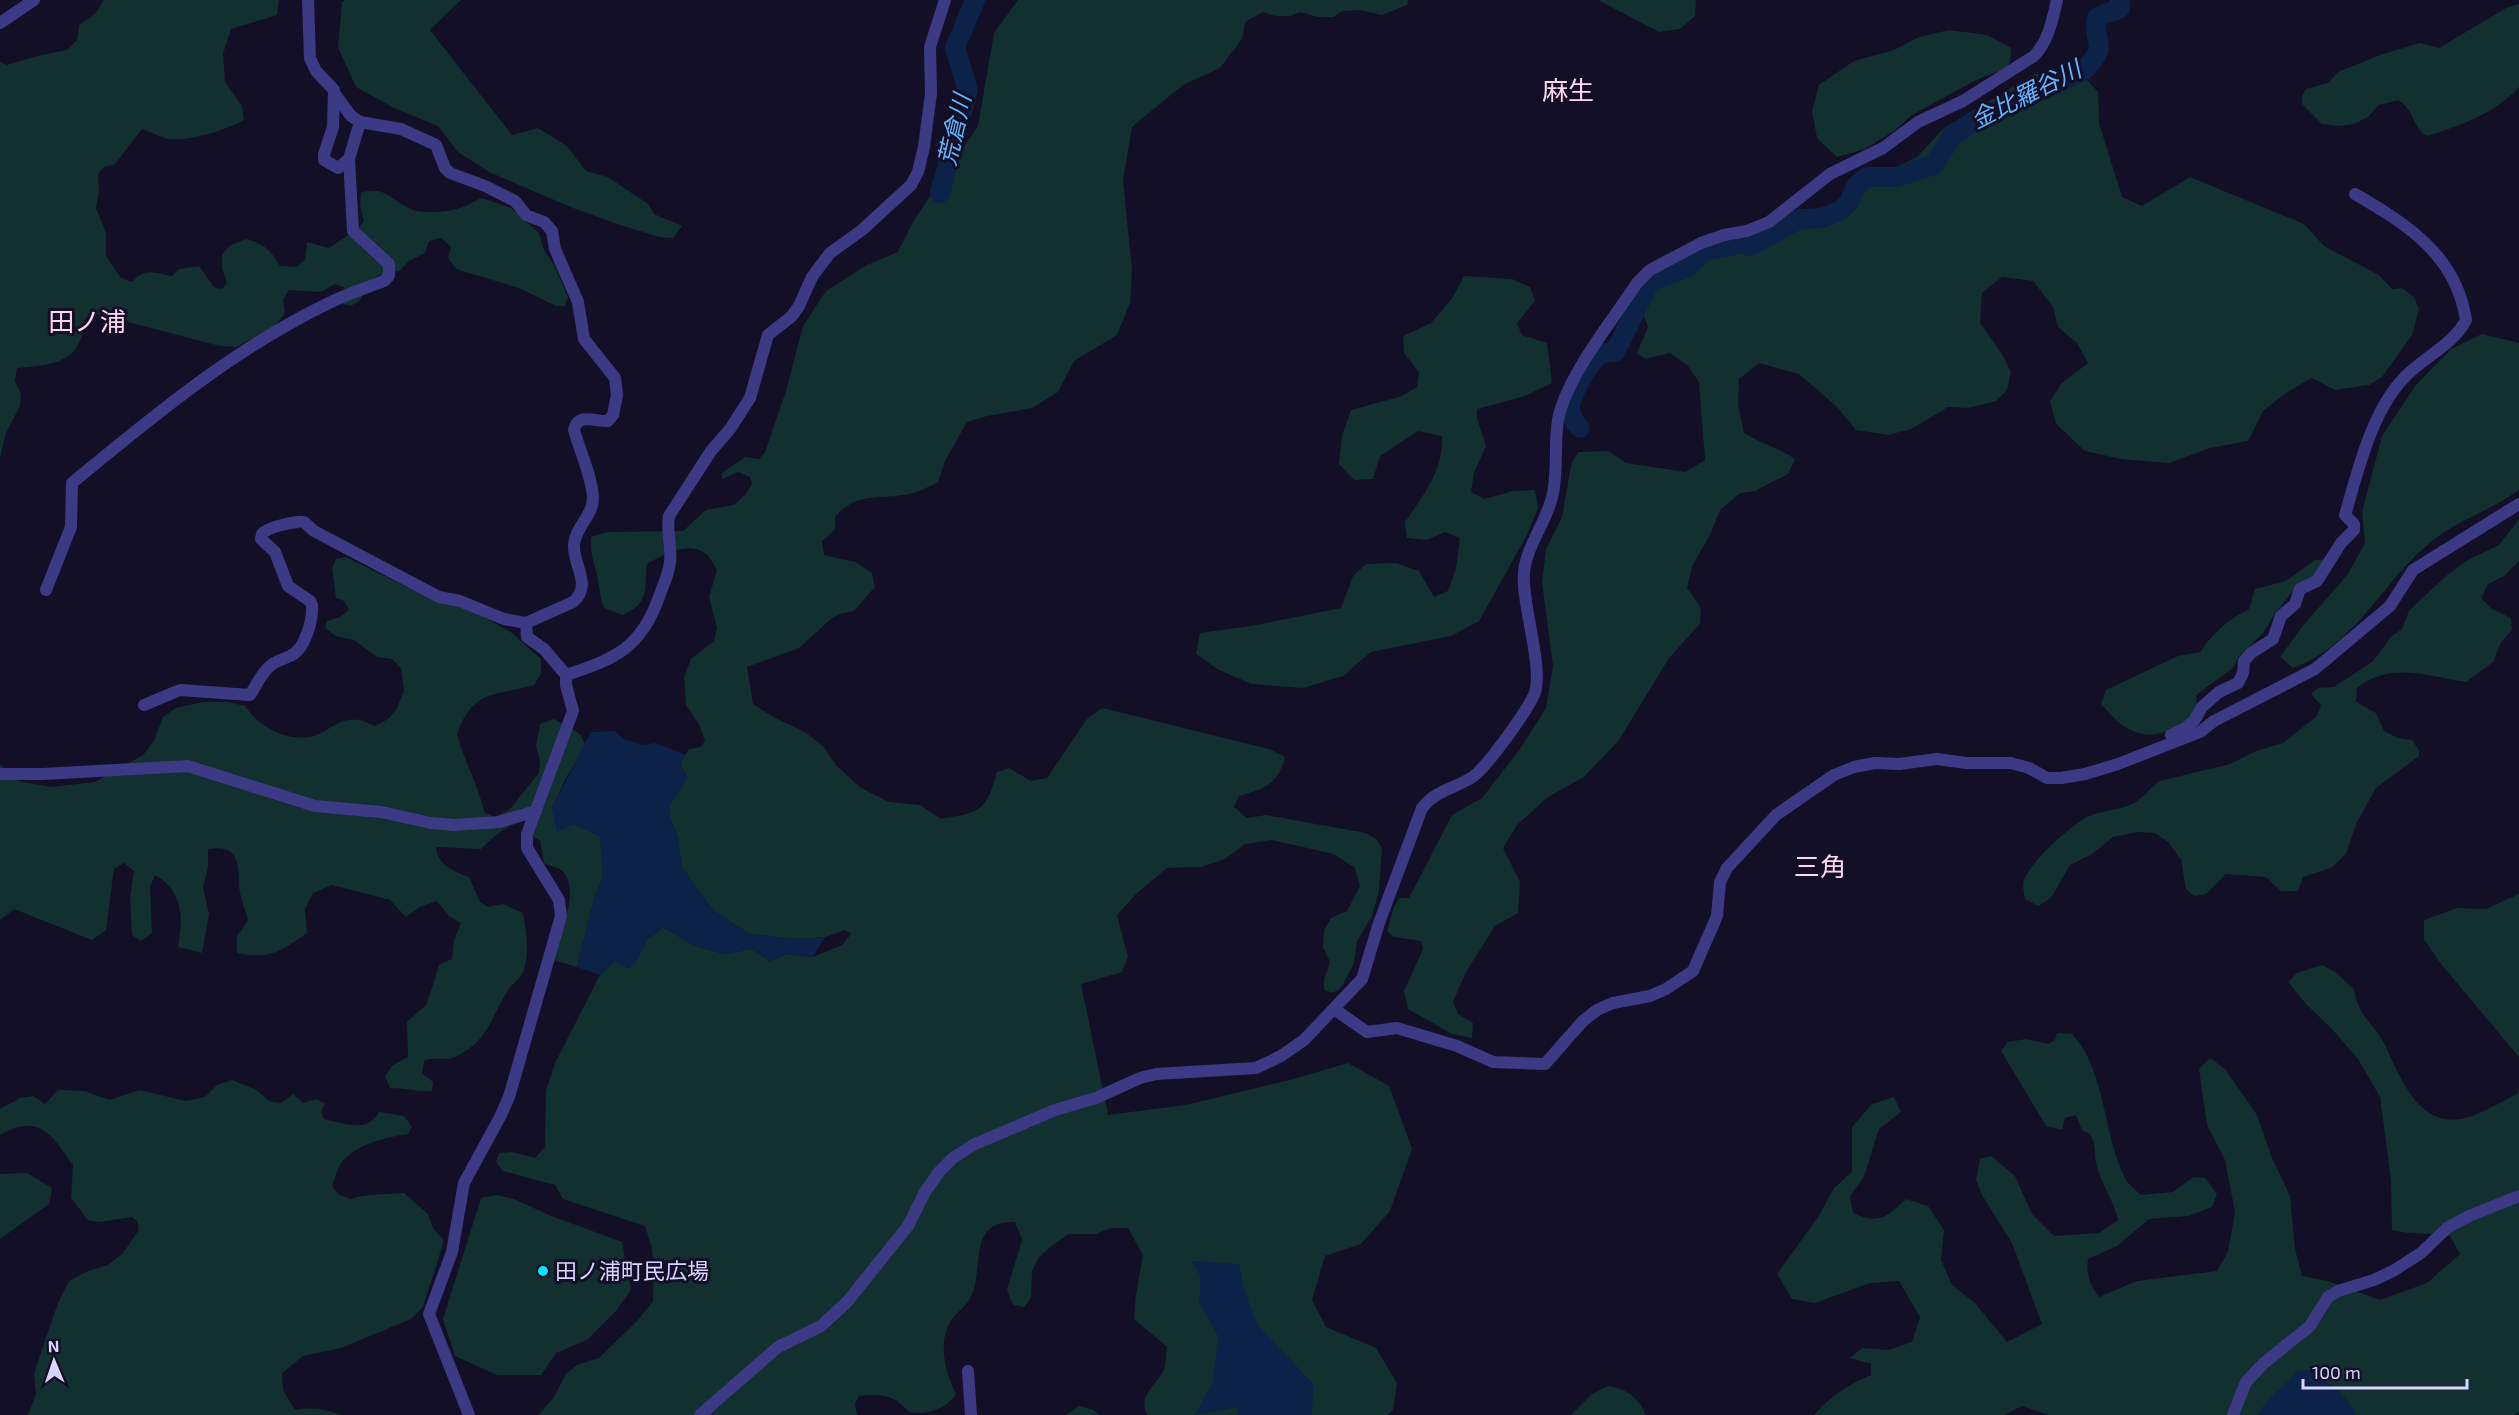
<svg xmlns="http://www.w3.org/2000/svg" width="2519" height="1415" font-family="'Exo 2','Noto Sans JP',sans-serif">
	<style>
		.green { fill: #12302f }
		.water { fill: #0c2248 }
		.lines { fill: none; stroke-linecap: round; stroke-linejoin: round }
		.river { stroke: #0c2248; stroke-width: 20 }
		.minor { stroke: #3d3a85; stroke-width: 12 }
		.poi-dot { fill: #00e5ff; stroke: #130f26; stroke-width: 2 }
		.labels { text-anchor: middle; stroke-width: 6; stroke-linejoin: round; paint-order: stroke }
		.poi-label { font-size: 22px; fill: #d9d4ff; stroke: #130f26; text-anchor: start }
		.water-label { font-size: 24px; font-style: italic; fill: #62b6ff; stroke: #130f26 }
		.quarter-label { font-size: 26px; fill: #ffd6f0; stroke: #130f26 }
	</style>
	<rect width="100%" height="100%" fill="#130f26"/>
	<g class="green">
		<path d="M104,0H279L277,15L231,29L223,54L225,82L242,106L244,120C226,130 191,141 170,139C161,138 151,132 142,129L114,165L105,166L98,174L99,191L96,208L106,233V256L121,278L132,282C146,267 154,273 172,276L179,269L199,266L214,287L222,289L227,283L222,268V255L229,246L246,239C264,244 271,250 280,266L296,267L305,260L307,242L329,248L359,228L364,221L360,206L361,193C386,183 395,206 417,211C428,213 450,212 460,208C468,206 475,200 482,198L511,208L539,233L543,248L554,265L568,297L565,306H556L519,288L456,269L448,258L451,247L441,238L429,241L425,253L409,261L399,271L379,275L372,280L360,300L351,306L343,304L344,287L335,284L321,292L289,290L283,300L285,313L274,327L236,347L220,346L93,313L86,318C79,364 58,364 17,368L15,381L21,394L20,406L6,433L0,458V62L7,65L41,55L67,50L77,40L79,25L95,14Z"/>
		<path d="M345,0H461L430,30L512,135L538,128L567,146L586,171L608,177L648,204L654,214L682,226L673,238L660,237L623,226L573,208L489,172L458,152L438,126L394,108L356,87L338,47L342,2Z"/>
		<path d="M1018,0H1408L1407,5L1382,15L1361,10L1342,11L1333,17H1318L1300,12L1291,16H1276L1263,12L1245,22L1242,39L1220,68L1183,85L1132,127L1123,180L1132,270L1130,303L1117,335L1074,361L1058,392L1032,408L987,416L967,422L945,461L938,482C930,486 921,491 913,493C883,501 857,490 835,517V530L822,541L824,555L855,562L872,573L875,587L854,611L840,614L832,618L799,648L747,667L753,704L777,719L805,732L823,746L836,765L861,788L889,802L920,805L941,819C980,812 986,812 997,772L1009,768L1031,781L1047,778L1087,719L1102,708L1269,749L1285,757C1278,785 1264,789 1239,796L1234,807L1247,818L1266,815L1366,833L1376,839L1382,848L1379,891L1372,916L1357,941L1354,963L1346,979L1340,989L1332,993L1324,990V980L1330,962L1323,947L1324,931L1331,918L1347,911L1360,886L1355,868L1334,854L1272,840L1245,844L1225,859L1201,867L1167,868L1137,893L1117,915L1128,957L1122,972L1081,984L1108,1115L1185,1105L1290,1080L1348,1063L1389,1086L1412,1149L1390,1211L1361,1244L1325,1256L1312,1300L1326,1327L1376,1348L1397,1383L1393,1410L1387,1415H1147C1137,1393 1159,1385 1165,1367C1166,1361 1166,1353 1167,1347L1134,1319L1136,1294L1143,1255L1128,1228H1111L1096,1234H1069L1054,1244L1039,1257L1032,1271L1031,1298L1024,1307L1013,1305L1007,1290L1022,1240L1015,1222C968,1220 984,1265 972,1294C969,1304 958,1311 952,1319C937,1341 945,1372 956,1394C947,1409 928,1415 910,1412C903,1408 899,1400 891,1398C881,1394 870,1395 859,1396L855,1404L857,1415H538L554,1397L566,1374L577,1365L599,1358L637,1321L653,1301L654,1272L652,1249L645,1226L563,1199L555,1185L503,1171L496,1162L499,1153L512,1152L535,1158L545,1147L546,1091L555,1063L600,975L614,961L637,960L647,940L663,927L693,945L724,954L752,949L769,961L787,954L813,957L842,945L851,934L845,930L825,937L799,939L749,934L714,911L682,868L678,838L670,817V805L687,778L680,763L689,749L701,747L705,741L700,726L686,705L684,677L691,659L714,641L717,628L709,597L717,570C714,565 710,557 706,554C688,540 663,555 647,564C644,591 650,602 623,615L604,608C600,598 600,590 598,580C595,562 590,557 591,537L608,532L683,531L706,510L734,505L746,494L752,484L750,477L738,472L722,479V473L745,457L759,459L765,452L786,391L803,326L826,291L867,265L898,252L914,220L978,126L994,33Z"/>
		<path d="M1598,0H1696L1695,16L1680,29L1659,32Z"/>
		<path d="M2519,4V87C2494,114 2462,125 2427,136C2412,128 2416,111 2398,100L2379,105L2368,117L2354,124L2338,126L2322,124L2302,104V96L2306,89L2328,83L2338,72L2383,54L2420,43L2439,48L2506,8Z"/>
		<path d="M1949,30L1987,35L2011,48L2010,62L2007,68L1976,80L1912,115L1894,131L1865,149L1837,157L1817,138L1812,111L1819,85L1854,61L1894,50L1919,37Z"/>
		<path d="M2034,74L2086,79L2098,92L2099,123L2122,197L2142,206L2190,177L2304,224L2324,246L2379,275L2392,289L2402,288L2414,297L2419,309L2412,335L2382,377L2369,385L2335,390L2312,378L2286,393L2263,411L2248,441L2210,448L2169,463L2121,459L2085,451L2056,424L2050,401L2062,383L2088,363L2077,343L2058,327L2053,307L2033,281L2002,277L1982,293L1980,323L2002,354L2011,372L2007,390L1996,401L1968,408L1948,407L1911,429L1888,435L1856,430L1837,407L1799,374L1759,363L1739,379L1738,404L1744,433C1761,443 1778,448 1795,459L1788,474L1755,491L1740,493L1720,510L1710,535L1692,566L1687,588L1701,608L1700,624L1669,658L1619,740L1584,777L1548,797L1517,825L1503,848L1520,882L1518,913L1495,926L1466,972L1453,1002L1458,1014L1473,1023L1472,1038L1452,1034L1408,1009L1404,991L1423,949L1421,941L1394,937L1387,931L1394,907L1399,898H1409L1452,815L1482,798L1520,749L1546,708L1553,666L1542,582L1546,549L1562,517L1571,465L1578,452L1608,451L1626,463L1685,472L1705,460L1699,382L1688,366L1670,353L1646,359L1637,353L1648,327L1641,309L1660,284L1686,274L1706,257L1741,248L1763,250L1869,180L1917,157L1944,128Z"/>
		<path d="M1464,276L1512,279L1530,287L1535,301L1517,323L1522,335L1547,343L1552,383L1525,396L1477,409V418L1486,446L1474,473L1471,492L1484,499L1513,491L1535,490L1538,508L1527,535L1479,621L1451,636L1371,652L1343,676L1303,688L1252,684L1219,670L1196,654L1200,633L1251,626L1341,608L1353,576L1366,564L1396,563L1419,571L1434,597L1448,591L1456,568L1460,538L1445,532L1427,540L1407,538L1405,522C1423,496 1444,469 1442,436L1418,431L1380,456L1373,479L1354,480L1339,464L1342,436L1351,410L1402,396L1417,387L1419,372L1404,353L1403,336L1431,323L1453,297Z"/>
		<path d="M2482,334L2519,343V490C2494,508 2465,518 2440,535C2385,574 2360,644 2293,668L2280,657L2301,628L2348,574L2365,543L2362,512L2382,436L2416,385L2451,349Z"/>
		<path d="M2519,519V561L2504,576L2488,584L2481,598L2492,609L2511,618L2512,630L2501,642L2493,662L2466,682C2428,676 2390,661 2357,688L2356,702L2376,713L2384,731L2398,738L2412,740L2419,750V756L2376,788L2357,822L2346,854L2331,868L2303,877L2298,891H2281L2266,877L2226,874L2206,894L2194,896L2186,889L2181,860L2168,842L2155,833L2137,832L2113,837L2092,854L2070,865L2051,898L2038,906L2025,899C2024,893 2022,885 2024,880C2031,861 2069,827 2087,817C2101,810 2118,811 2132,804C2144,798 2149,788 2160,781L2230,764L2256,751L2283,743L2317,716L2321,705L2311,694L2318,688L2334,687L2372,662L2392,636L2402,629L2409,611L2416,604L2446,576L2466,561L2499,545Z"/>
		<path d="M346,557L437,602L472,610L512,633L541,659V674L534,685C495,696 473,689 457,734C464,761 479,786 484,812L495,817L510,809L539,773L540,761L536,746L540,724L554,719L580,734L586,746L567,776L552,808L574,824L600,836L603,877L594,899L577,967L556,961L554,955C560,934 582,887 561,870C557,867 549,866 544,863L540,841L533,836L527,820C507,825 496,834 481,849L436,847C437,864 454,872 469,877L480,902L488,907L503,904L523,913C526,930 530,955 523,972C520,979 512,984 508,990C491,1017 489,1041 455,1057C446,1061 434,1056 424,1061L422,1073L433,1082L432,1091C418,1092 404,1088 390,1088L385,1076L393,1065L408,1057L407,1022L427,1004L439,965L452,959L454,940L461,923L449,916L437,901L420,907L406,917L390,900L332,885L313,893L305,909L307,933C281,951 270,960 237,953V936L248,921C246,912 242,902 240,893C237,870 244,843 208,849V867L203,887L209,914L202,953L178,947C183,917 184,892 155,875L150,887L152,933L141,941L132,935L130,898L134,871L124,863L114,869L106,930L92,940L14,909L0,920V764L19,781L51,787L95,782L143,755L154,741L163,717L176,708L203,702H228L245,706C259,727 288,743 314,736C326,732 336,722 348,720C358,718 366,722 375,726L388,719L396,710L404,691L401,668L392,659L377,657L354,640L336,636L325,628L327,621L340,617L349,610L344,601L336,598L332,569L336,559Z"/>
		<path d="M2315,560H2323V565L2312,580L2297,586L2274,615L2263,633L2239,656L2233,668L2196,695C2196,700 2198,704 2196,708C2189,724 2159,738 2143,734C2123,730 2114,718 2101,704L2106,690L2178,656L2200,652C2214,632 2227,620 2249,609L2255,589L2286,581Z"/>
		<path d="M2519,894V1057L2441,964L2424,939V920L2457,908L2486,909Z"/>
		<path d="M2322,965L2335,972L2354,989C2360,1021 2373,1021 2385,1045C2403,1083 2422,1136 2475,1115C2489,1109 2503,1101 2517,1094L2519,1089V1412L2513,1415H2049L2022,1406L2004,1415H1814C1830,1396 1848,1385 1871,1375V1364L1850,1358L1862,1348L1889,1350L1912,1342L1920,1317L1899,1281L1870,1283L1815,1303L1792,1299L1777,1274L1818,1217L1834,1188L1852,1172V1127L1872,1104L1894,1097L1901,1112L1879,1129L1864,1177L1850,1196L1853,1213C1880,1225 1886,1217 1906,1199L1928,1206L1944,1230L1941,1260L1952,1285L1975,1303L2007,1342L2042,1324L2012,1243L1982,1195L1976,1180L1980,1159L1991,1156L2015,1176L2032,1214L2054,1236L2099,1233L2118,1220C2114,1200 2100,1183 2096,1163C2094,1153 2096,1143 2090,1135C2088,1133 2084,1131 2082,1130L2076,1115L2065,1118L2062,1130L2046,1126L2001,1051L2008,1042L2026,1039L2048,1044L2055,1040L2057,1033L2072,1034C2106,1070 2103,1135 2125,1178C2128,1185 2136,1190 2141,1195L2173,1192L2193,1177L2205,1178L2217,1194L2212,1207L2188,1216L2149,1219L2117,1246L2088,1259C2086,1274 2090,1285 2099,1297L2137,1281L2217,1271L2228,1252L2235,1212L2225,1160L2207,1125L2199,1069L2210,1058L2225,1069L2257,1115L2272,1158L2290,1196L2295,1249L2302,1276L2328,1281L2380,1300L2427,1283L2460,1254L2450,1236C2431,1233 2412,1235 2392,1230L2391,1180L2380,1097L2358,1059L2332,1029L2306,1004L2288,982L2297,973Z"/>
		<path d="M232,1080L255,1089L269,1101L281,1103L293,1094L303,1103L316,1099L325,1103L321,1112L324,1119C345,1123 367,1134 379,1112L404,1116L412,1127L408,1134C386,1137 356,1144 341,1163C337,1168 335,1179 332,1186L339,1195L351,1199C369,1193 384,1195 404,1193L428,1214L433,1228L444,1241L423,1307L411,1319L341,1348L303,1356L282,1373L283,1390L295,1410C311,1407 326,1409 342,1415H28L36,1394L34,1375L40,1355L58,1303L69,1281L88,1271L108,1265L123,1253L139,1230L137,1221L132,1217L99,1222L88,1220L71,1198L73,1165C52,1135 39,1112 0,1135V1109L20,1098L33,1096L45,1104L58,1090L84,1091L110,1100L139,1090L186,1101L205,1097L217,1085Z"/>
		<path d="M27,1173L52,1188L49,1204L0,1239V1174Z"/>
		<path d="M497,1195L514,1199L549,1215L622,1242L631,1290L616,1311L587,1340L556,1353L541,1375H497L455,1356L443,1319L481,1198Z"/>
		<path d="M1608,1386C1627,1389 1638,1397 1646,1415H1571L1592,1394Z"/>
		<path d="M1079,1406L1094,1410L1099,1415H1066Z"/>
	</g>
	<g class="water">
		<path d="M614,731L624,739L643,745L656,743L686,755L680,763L687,778L670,805V817L678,838L682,868L714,911L749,934L799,939L825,937L813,957L787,954L769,961L752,949L724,954L693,945L663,927L647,940L637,960L629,969L614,961L600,975L577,967L594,899L603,877L600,836L574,824L557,832L552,808L591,732Z"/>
		<path d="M1192,1261L1239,1264L1245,1293L1258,1325L1313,1384L1312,1415H1238L1236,1407L1195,1415L1213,1381L1218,1336L1199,1301L1201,1277Z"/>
		<path d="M2309,1370C2324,1381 2351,1396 2356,1415H2259C2264,1398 2286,1388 2296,1371Z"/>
	</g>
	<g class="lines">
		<g class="river">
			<path d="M940,193L968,90L955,48L975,0"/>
			<path d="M1580,428C1574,422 1570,416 1570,407C1570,396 1591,357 1601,354C1605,352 1611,353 1615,352L1650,281L1686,268L1705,251L1743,243L1750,246L1799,219L1822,218L1841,210L1849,202L1856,186L1867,177H1896L1934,165L1952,136L1972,122L2083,71C2112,43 2091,44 2097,18C2104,12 2112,13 2120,8V0"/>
		</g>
		<g class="minor">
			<path d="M308,0L310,58L316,71L334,90L333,127L324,154V160L338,168L349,159"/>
			<path d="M0,23L34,0"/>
			<path d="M335,94L351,116L360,122"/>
			<path d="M46,590L71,527L72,483C152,417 235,348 329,303C347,294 366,288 384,281L389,276V264L353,231L349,159L360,122L401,129L436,145L445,168L450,173L485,186L515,201L526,215L544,222L552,231L555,249L578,302L584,339L615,378L617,395L613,415L608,421C595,422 578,412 574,430C580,452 592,476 593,498C593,516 575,527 574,545C573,566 593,585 573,602L526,623L504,619L460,601L439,597L314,531L304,522C299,520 271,527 266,531C261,533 262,534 261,539L275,552L288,586L310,601L312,605C313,620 305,650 290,656C282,660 276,660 269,667C261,674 256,686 250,695L180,690L144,705"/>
			<path d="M566,675C615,659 641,648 659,597C663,585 669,574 670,562C672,546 666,531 669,516L711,451L730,429L750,398L768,335L792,316L799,306L812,277L830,253L862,230L911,185L918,172L924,147L931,93L930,47L945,0"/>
			<path d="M2171,735L2184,729L2194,721L2202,707L2219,692L2238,683L2243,673L2244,661L2251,653L2273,639L2281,616L2295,604L2300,589L2317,581L2341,543L2354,530V524L2345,515C2358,471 2371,414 2402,380C2421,358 2453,346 2466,320C2456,255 2408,225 2355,194"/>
			<path d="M0,774H43L188,766L315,806L381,812L431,823L454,825L499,822L536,811"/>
			<path d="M1334,1009L1367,1032L1397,1028L1457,1046L1493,1062L1545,1064L1583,1021L1597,1010L1613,1003L1650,996L1666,989L1693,971L1717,916L1720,882L1727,868L1776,815L1834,775L1854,767L1875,763L1899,764L1937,759L1966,763H2011L2029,768L2047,778H2061L2085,774L2118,764L2200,732L2214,721L2315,669L2390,606L2413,570L2519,504"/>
			<path d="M968,1371L971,1415"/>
			<path d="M469,1415L429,1314L452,1252L464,1183L500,1117L509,1097L561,916L559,900L527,848V834L573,711L566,685V675L544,649L527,637L526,623"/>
			<path d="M700,1415L778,1347L821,1326L847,1302L908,1226L925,1192L939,1172L953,1158L973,1145L1055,1110L1096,1098L1140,1078L1156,1074L1256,1068L1281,1056L1304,1040L1362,979L1379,923L1422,808C1436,790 1453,789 1471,778C1486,769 1526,712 1534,695C1545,671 1521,603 1524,573C1526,545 1548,521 1553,493C1558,469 1554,444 1558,420C1566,377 1613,320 1637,283L1650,270L1701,243L1724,235L1747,231L1769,222L1830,174L1883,148L1918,122L1963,101L2034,56C2049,40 2052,21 2057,0"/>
			<path d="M2233,1415L2246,1382L2264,1363L2310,1326L2328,1297L2338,1291L2374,1280L2393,1271L2421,1253L2447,1228L2469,1216L2519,1196"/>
		</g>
	</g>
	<circle class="poi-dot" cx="543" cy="1271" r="6"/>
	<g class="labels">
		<g class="poi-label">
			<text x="555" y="1279">田ノ浦町民広場</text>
		</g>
		<g class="water-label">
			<text transform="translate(2026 95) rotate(-27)" y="8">金比羅谷川</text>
			<text transform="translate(955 130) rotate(-77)" y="8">荒倉川</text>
		</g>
		<g class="quarter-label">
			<text x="1568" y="100">麻生</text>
			<text x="87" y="331">田ノ浦</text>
			<text x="1820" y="876">三角</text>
		</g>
	</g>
	<g transform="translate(54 1361) rotate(358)" stroke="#130f26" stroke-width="4.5" paint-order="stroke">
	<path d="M0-4.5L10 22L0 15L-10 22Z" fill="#d9d4ff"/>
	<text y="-9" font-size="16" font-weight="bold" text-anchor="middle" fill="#d9d4ff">N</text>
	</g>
	<path d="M2303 1379v9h164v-9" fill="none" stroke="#d9d4ff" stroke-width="3"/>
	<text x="2312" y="1379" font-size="18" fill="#d9d4ff" stroke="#130f26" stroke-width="4.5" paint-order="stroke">100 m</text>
</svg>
